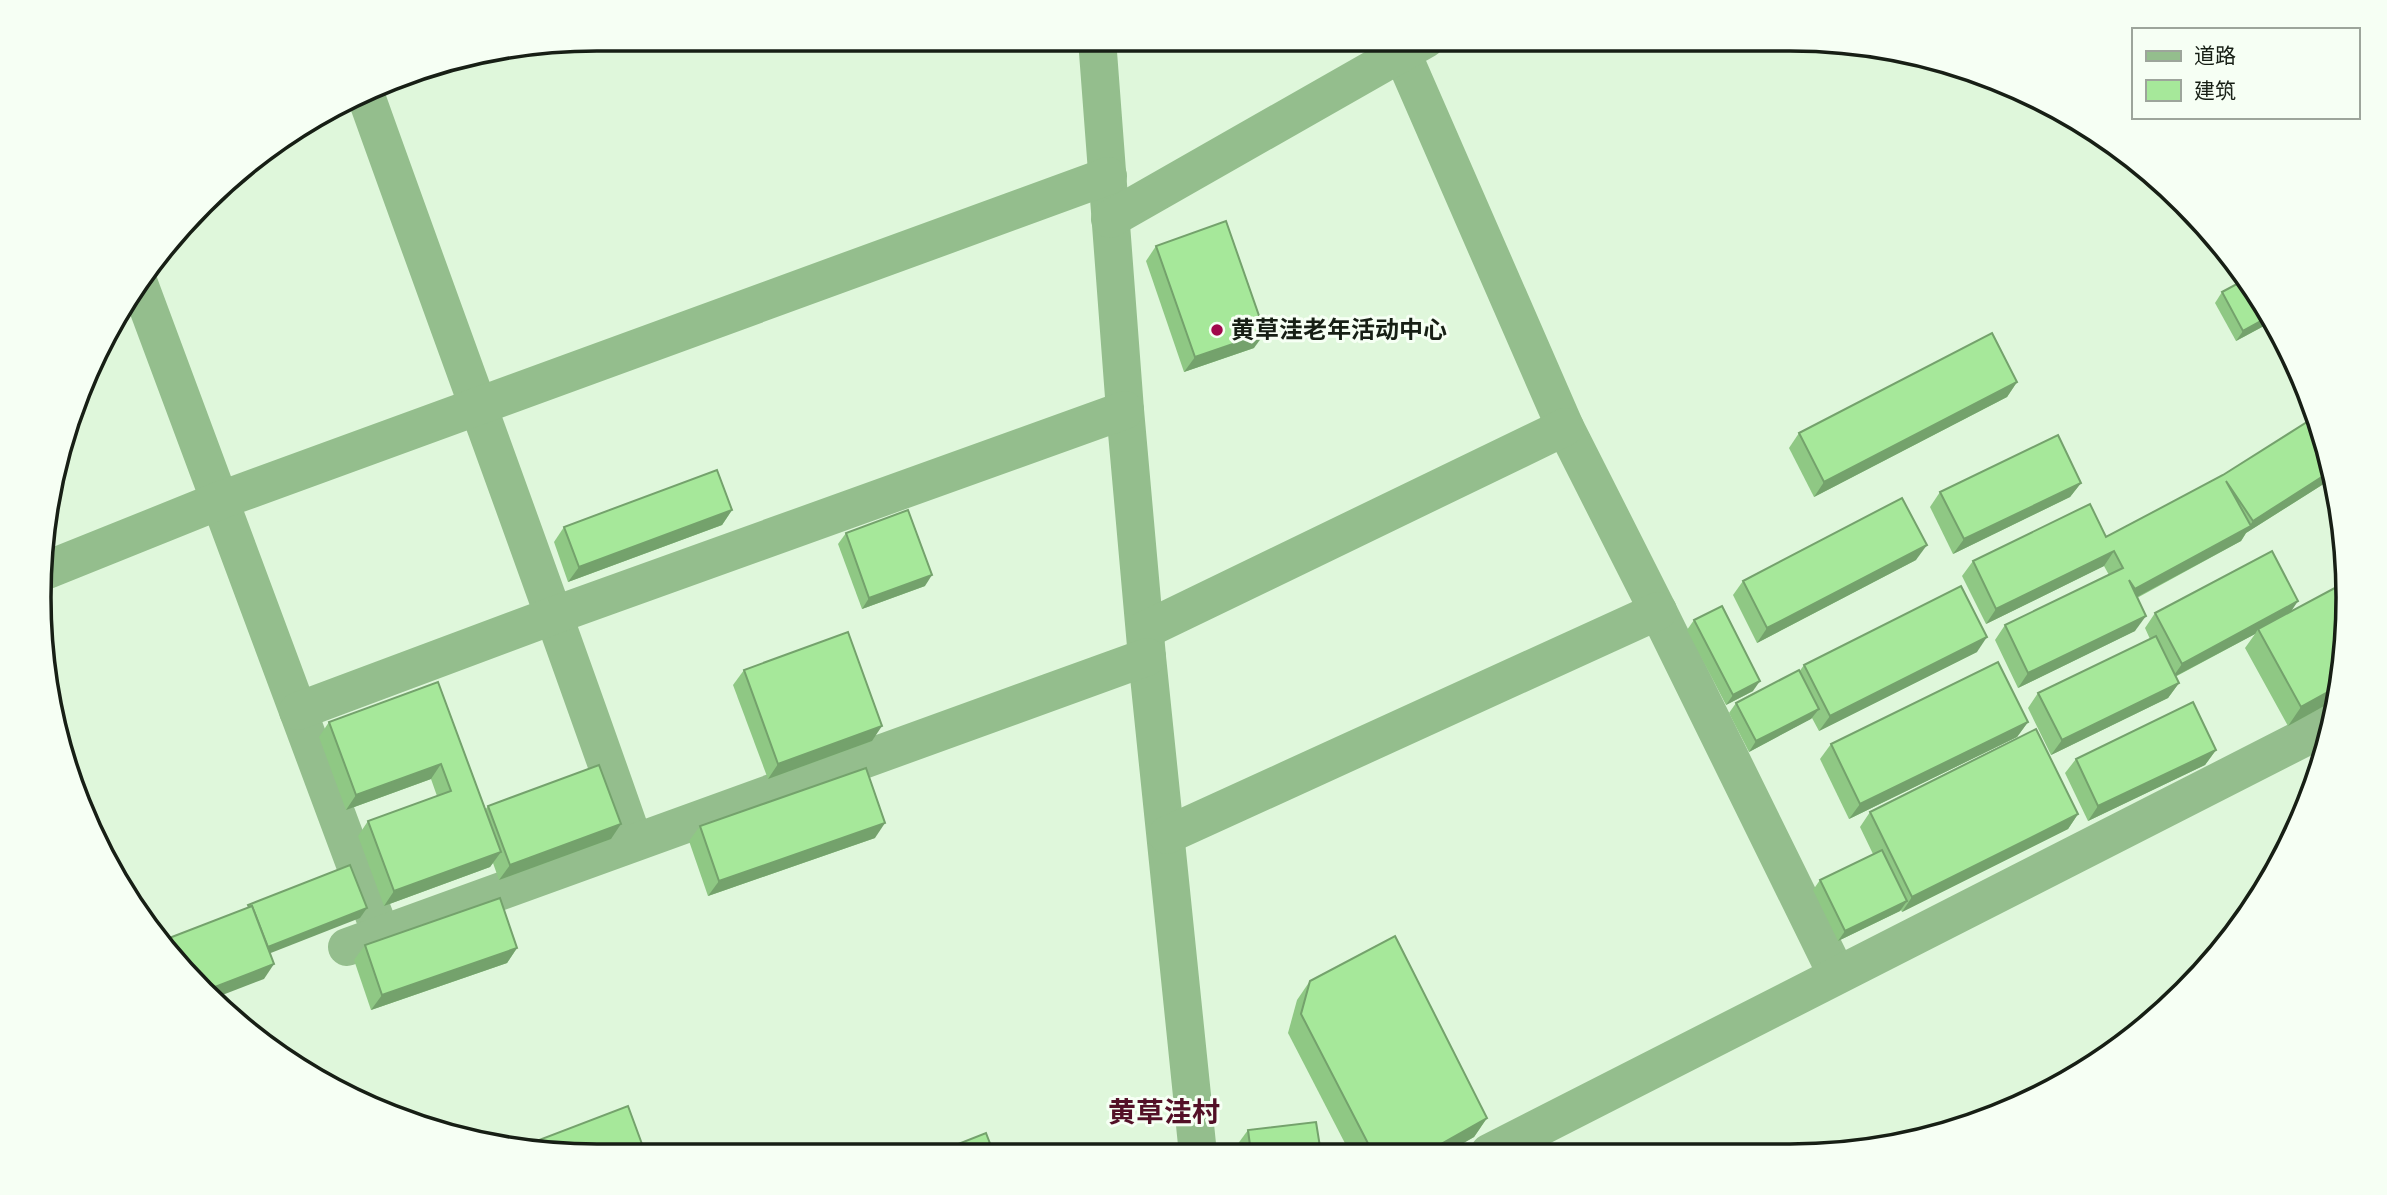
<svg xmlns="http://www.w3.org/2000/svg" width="2387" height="1195" font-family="'Nunito Sans','Noto Sans SC',sans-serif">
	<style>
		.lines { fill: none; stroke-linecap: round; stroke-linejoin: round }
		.minor { stroke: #94be8d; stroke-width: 38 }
		.wall { fill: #8fc884 }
		.shaded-wall { fill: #74a26c }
		.building { fill: #a6e89a; stroke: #74a26c; stroke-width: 2 }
		.poi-dot { fill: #a1084b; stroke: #f6fff4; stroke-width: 2.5 }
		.labels { text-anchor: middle; stroke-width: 6; stroke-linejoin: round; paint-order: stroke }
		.poi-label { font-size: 24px; font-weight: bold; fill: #171f15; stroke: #f6fff4; text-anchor: start }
		.quarter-label { font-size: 28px; font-weight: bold; fill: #531027; stroke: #f6fff4 }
		.rim { fill: none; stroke: #171f15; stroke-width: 3.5 }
	</style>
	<rect width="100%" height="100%" fill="#dff7db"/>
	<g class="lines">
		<g class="minor">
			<path d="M1097,39L1125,410L1147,657L1198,1154"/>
			<path d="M1402,53L1565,427L1658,611L1837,975"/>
			<path d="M366,96C455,345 547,592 634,842"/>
			<path d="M1110,219L1426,39"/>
			<path d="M138,281L381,934"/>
			<path d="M47,570L221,500L1108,176"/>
			<path d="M1145,630L1565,427"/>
			<path d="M298,711L555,615L1125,410"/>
			<path d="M1167,835L1658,611"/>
			<path d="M347,947L1147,657"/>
			<path d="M1489,1153L2333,723"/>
		</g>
	</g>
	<g class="wall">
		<path d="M1156,246L1254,348L1184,372L1146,261Z"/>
		<path d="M2222,292L2273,318L2275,320L2236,341L2215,303Z"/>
		<path d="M2017,382L2007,397L1814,497L1789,448L1799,433Z"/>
		<path d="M2319,417L2333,478L2246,533L2241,541L2137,598L2135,631L2018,688L1995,640L2005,625L2109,575L2104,566L1986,624L1962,576L1973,561L2106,537L2223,475Z"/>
		<path d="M2081,483L2070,497L1953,554L1930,507L1940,492Z"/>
		<path d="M732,510L722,525L568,582L554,542L564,527Z"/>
		<path d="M846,533L925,586L862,609L838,544Z"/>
		<path d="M1916,560L1757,643L1733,595L1743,581Z"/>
		<path d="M2291,611L2347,634L2337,699L2288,726L2245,648L2255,634L2175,677L2179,683L2168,698L2051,755L2028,708L2038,693L2150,639L2145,628L2155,613Z"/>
		<path d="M1694,620L1753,691L1726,705L1687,630Z"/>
		<path d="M1977,652L1819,731L1812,718L1749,752L1729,713L1736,703L1799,672L1804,665Z"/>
		<path d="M744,670L872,741L768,779L733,685Z"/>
		<path d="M438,682L485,810L488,806L611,839L499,880L493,863L490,867L384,906L358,836L368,821L437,796L431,779L346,810L319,737L329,722Z"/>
		<path d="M2028,722L2017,737L1849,819L1820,759L1831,744Z"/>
		<path d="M2216,750L2205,765L2088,821L2065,773L2076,759Z"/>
		<path d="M1870,812L2078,814L2068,829L1902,912L1901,910L1900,911L1838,941L1813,890L1820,880L1873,854L1860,827Z"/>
		<path d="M700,826L875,838L708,896L689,841Z"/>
		<path d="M365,945L517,948L507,963L371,1010L354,960Z"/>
		<path d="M1310,981L1487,1118L1474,1137L1446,1153H1350L1288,1033L1297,1000Z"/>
		<path d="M1248,1130L1321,1153H1239L1237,1145Z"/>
	</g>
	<g class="shaded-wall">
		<path d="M2272,315L2275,320L2236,341L2243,331Z"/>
		<path d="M1265,333L1254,348L1184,372L1195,357Z"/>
		<path d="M2017,382L2007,397L1814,497L1824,482Z"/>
		<path d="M2331,471L2333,478L2246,533L2241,541L2124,604L2135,589L2248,528L2253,521Z"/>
		<path d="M2081,483L2070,497L1953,554L1964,539Z"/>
		<path d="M732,510L722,525L568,582L579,567Z"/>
		<path d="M1927,545L1916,560L1757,643L1767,628Z"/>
		<path d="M2114,551L2104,566L1986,624L1996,609Z"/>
		<path d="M932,575L925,586L862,609L869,598Z"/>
		<path d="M2298,601L2288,616L2258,629L2255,634L2172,678L2182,664Z"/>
		<path d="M2146,616L2135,631L2018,688L2028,673Z"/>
		<path d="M1987,637L1977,652L1819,731L1830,716Z"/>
		<path d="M1760,681L1753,691L1726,705L1733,695Z"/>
		<path d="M2179,683L2168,698L2051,755L2062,740Z"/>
		<path d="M2339,686L2337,699L2288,726L2301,707Z"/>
		<path d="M1819,709L1811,719L1749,752L1756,741Z"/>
		<path d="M2028,722L2017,737L1849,819L1860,804Z"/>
		<path d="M882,726L872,741L768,779L778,764Z"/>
		<path d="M2216,750L2205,765L2088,821L2098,806Z"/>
		<path d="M441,764L431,779L346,810L356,795Z"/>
		<path d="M2078,814L2068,829L1902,912L1912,897Z"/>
		<path d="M885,823L875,838L708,896L719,881Z"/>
		<path d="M621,824L611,839L499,880L510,865Z"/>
		<path d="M501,852L490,867L384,906L394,891Z"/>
		<path d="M1907,901L1900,911L1838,941L1845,931Z"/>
		<path d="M367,908L360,918L258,958L265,948Z"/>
		<path d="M517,948L507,963L371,1010L382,995Z"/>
		<path d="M274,964L264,979L212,999L202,992Z"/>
		<path d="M1487,1118L1474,1137L1446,1153H1425Z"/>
	</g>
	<g class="building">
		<path d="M1226,221L1265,333L1195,357L1156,246Z"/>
		<path d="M2246,279L2272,315L2243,331L2222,292Z"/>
		<path d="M1992,333L2017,382L1824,482L1799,433Z"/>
		<path d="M2318,415L2331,471L2253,521L2226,481L2251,526L2135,589L2129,580L2146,616L2028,673L2005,625L2123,568L2114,551L1996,609L1973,561L2090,504L2106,537L2223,475Z"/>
		<path d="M2058,435L2081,483L1964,539L1940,492Z"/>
		<path d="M717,470L732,510L579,567L564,527Z"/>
		<path d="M1902,498L1927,545L1767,628L1743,581Z"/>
		<path d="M908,510L932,575L869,598L846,533Z"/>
		<path d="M2272,551L2298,601L2182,664L2155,613Z"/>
		<path d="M2346,582L2347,634L2339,686L2301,707L2258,629Z"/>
		<path d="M1961,586L1987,637L1830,716L1804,665Z"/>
		<path d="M1722,606L1760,681L1733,695L1694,620Z"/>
		<path d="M848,632L882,726L778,764L744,670Z"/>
		<path d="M2156,636L2179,683L2062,740L2038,693Z"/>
		<path d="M1998,662L2028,722L1860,804L1831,744Z"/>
		<path d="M1799,670L1819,709L1756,741L1736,703Z"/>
		<path d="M438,682L501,852L394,891L368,821L451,791L441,764L356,795L329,722Z"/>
		<path d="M2193,702L2216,750L2098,806L2076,759Z"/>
		<path d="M2036,729L2078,814L1912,897L1870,812Z"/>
		<path d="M599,765L621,824L510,865L488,806Z"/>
		<path d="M866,768L885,823L719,881L700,826Z"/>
		<path d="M1882,850L1907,901L1845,931L1820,880Z"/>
		<path d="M350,865L367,908L268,947L252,906L249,907L248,905Z"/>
		<path d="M500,898L517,948L382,995L365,945Z"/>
		<path d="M252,906L274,964L202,992L164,940Z"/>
		<path d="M1395,936L1487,1118L1425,1153H1373L1301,1014L1310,981Z"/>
		<path d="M628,1106L646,1155H561L518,1148Z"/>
		<path d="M1316,1122L1321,1153H1251L1248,1130Z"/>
		<path d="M986,1133L994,1154H933Z"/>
		<path d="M1545,1148L1548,1153H1536Z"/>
	</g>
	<circle class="poi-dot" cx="1217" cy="330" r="7"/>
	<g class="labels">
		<g class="poi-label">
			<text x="1231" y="338">黄草洼老年活动中心</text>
		</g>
		<g class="quarter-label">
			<text x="1164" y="1122">黄草洼村</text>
		</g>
	</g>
	<path d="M0 0H2387V1195H0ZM597 51H1790A546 546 0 0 1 2336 597V598A546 546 0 0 1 1790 1144H597A546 546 0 0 1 51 598V597A546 546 0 0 1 597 51Z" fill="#f6fff4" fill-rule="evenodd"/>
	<path class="rim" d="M597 51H1790A546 546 0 0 1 2336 597V598A546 546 0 0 1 1790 1144H597A546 546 0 0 1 51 598V597A546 546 0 0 1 597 51Z"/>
	<rect x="2132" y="28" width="228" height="91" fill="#f6fff4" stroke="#9da59b" stroke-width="2"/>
	<rect x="2146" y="51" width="35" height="10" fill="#94be8d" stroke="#9da59b" stroke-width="2"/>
	<text x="2194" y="63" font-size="21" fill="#171f15">道路</text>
	<rect x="2146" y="80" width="35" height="21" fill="#a6e89a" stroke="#9da59b" stroke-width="2"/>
	<text x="2194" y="98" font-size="21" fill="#171f15">建筑</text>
</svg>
